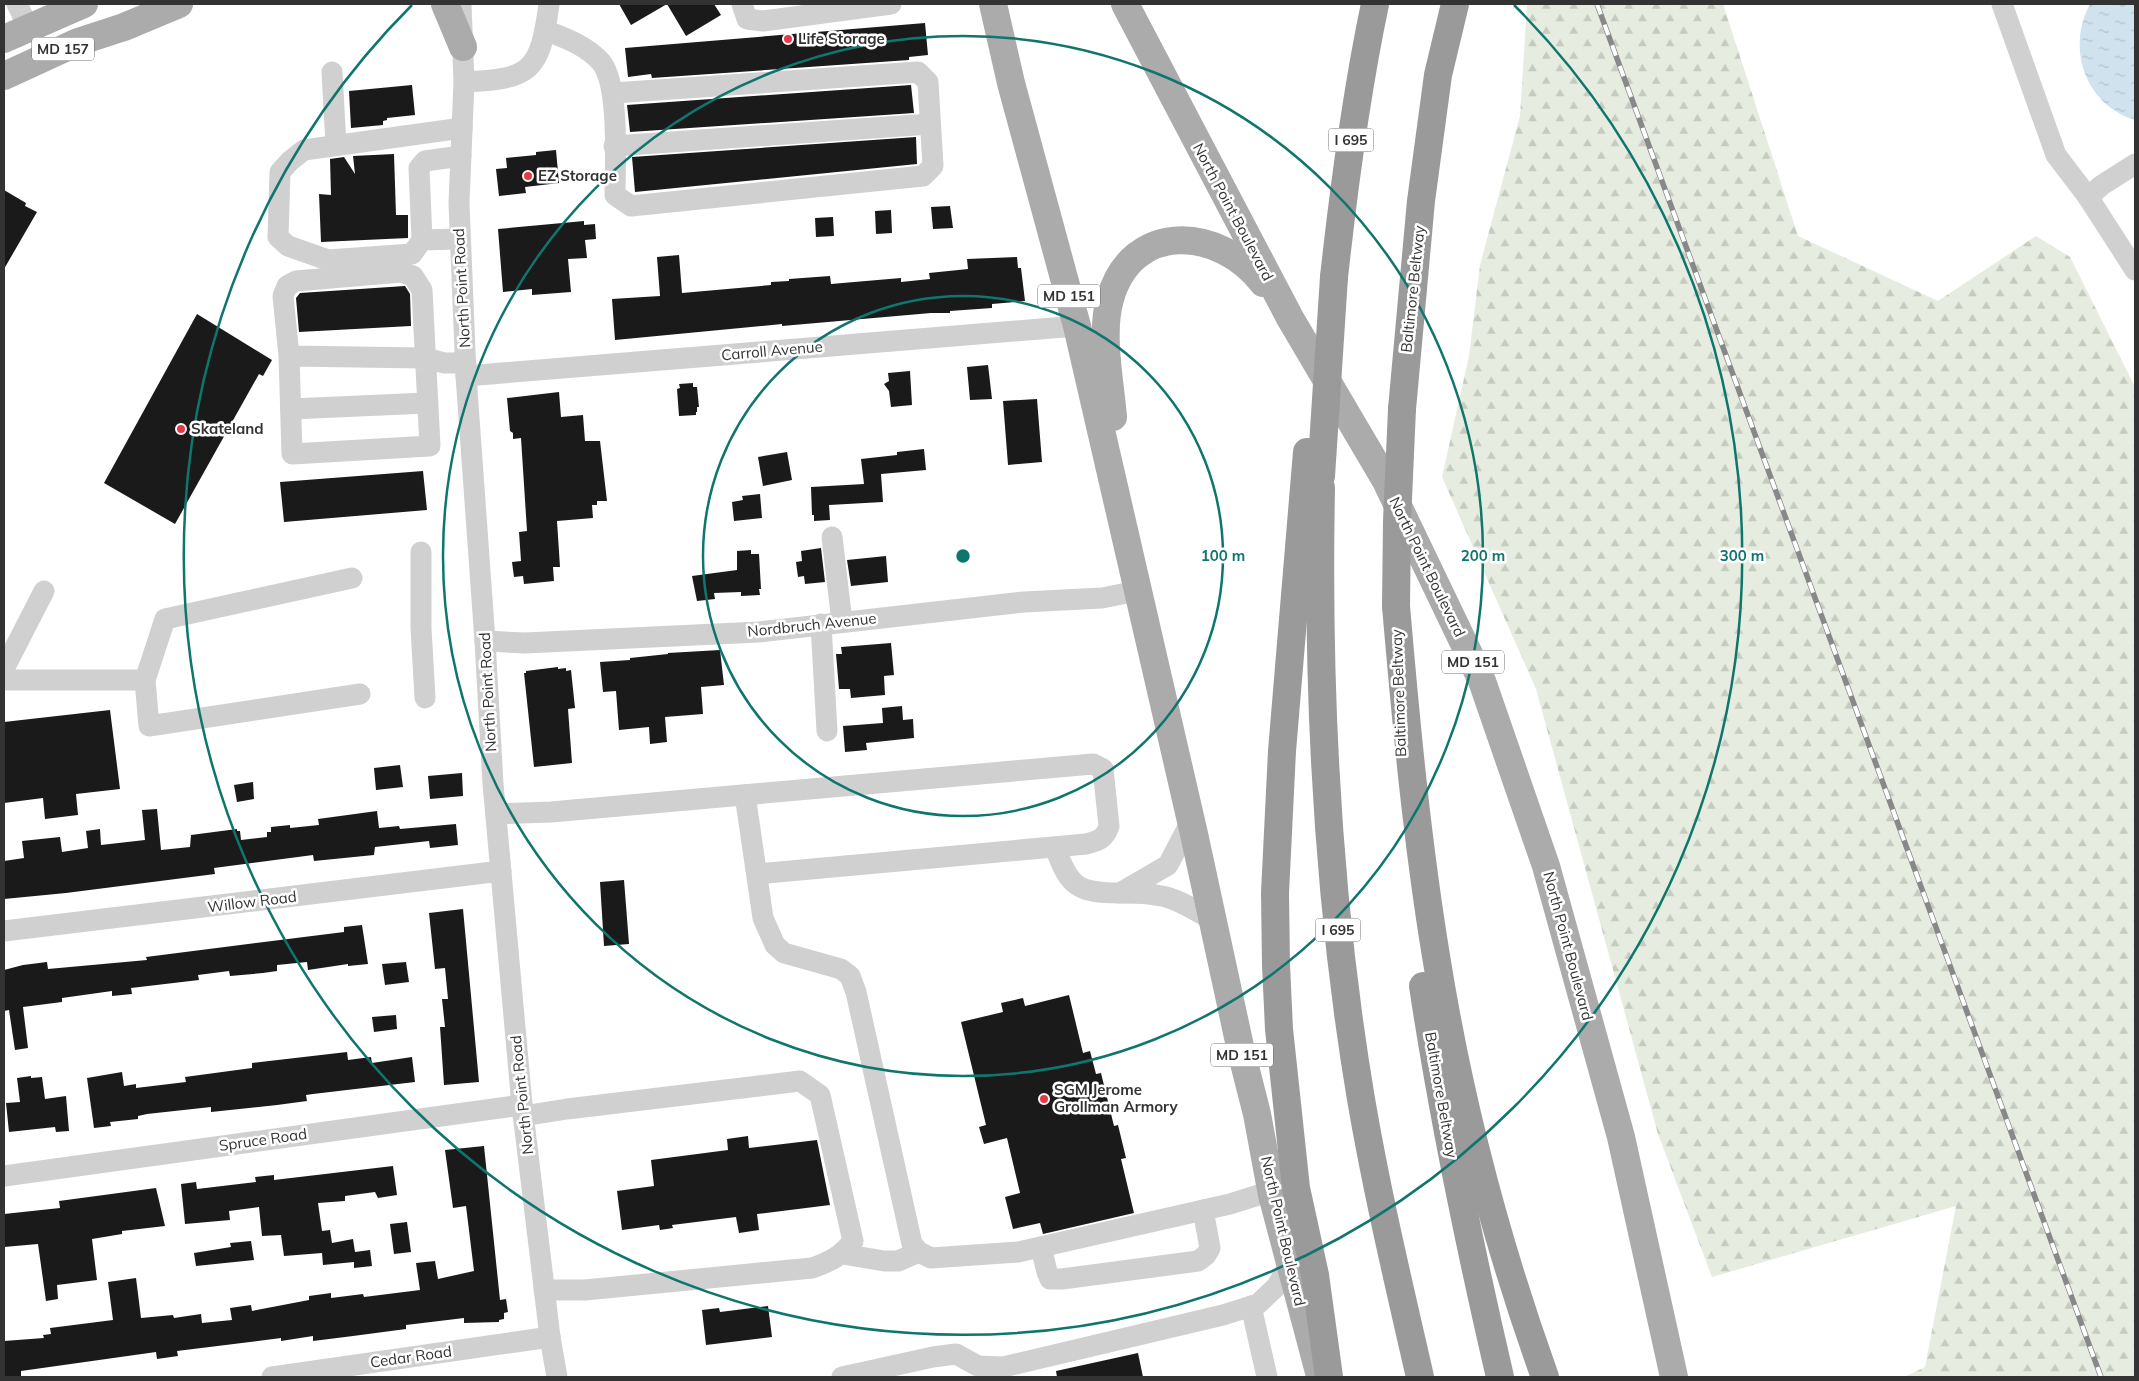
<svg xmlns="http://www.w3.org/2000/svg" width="2139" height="1381" font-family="Mulish,sans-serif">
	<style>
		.forest { fill: url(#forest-firs) }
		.water { fill: url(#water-ripples) }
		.building { fill: #1a1a1a }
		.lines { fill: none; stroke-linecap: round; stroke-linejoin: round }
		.minor { stroke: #d0d0d0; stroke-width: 21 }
		.major { stroke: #ababab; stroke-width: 28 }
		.highway { stroke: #9a9a9a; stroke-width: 28 }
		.rail-casing { stroke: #888; stroke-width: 5.5 }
		.rail { stroke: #fff; stroke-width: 4; stroke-dasharray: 11; stroke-linecap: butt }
		.highway-bridge { stroke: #9a9a9a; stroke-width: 28 }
		.ring { fill: none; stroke: #0f766e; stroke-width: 2.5 }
		.poi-dot { fill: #e63946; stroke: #fff; stroke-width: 2 }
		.labels { text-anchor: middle; stroke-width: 5; stroke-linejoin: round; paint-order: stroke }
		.shield { fill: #fff; stroke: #707070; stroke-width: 1 }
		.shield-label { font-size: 14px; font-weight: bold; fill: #333 }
		.poi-label { font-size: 15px; font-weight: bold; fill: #333; stroke: #fff; text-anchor: start }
		.street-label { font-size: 15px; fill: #333; stroke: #fff }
		.centre { fill: #0f766e; stroke: #fff; stroke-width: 2.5 }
		.ring-label { font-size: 15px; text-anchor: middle; font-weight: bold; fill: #0f766e; stroke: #fff; stroke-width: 5; stroke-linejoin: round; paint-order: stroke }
	</style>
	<defs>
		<pattern id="forest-firs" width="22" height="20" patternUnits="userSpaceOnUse" patternTransform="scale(1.25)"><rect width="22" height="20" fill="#e6ecdf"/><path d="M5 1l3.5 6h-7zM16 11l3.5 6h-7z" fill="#c6cbc0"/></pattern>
		<pattern id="water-ripples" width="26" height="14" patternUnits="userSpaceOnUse" patternTransform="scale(1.25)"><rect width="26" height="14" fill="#cfe2ee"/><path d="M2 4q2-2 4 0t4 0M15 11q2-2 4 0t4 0" fill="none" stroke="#b2c2cd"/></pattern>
	</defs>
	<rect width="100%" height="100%" fill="#fff"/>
	<path class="forest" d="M1527,4H1723L1798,236L1938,301L2036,236L2070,257L2135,387V1377H1904L1925,1367L1956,1206L1712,1277L1658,1134L1536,689L1442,477L1469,356L1480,265L1520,116Z"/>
	<path class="water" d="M2090,4H2135V120C2085,105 2066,48 2090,4Z"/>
	<g class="building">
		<path d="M619,4H714L721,15L686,36L667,4L631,25Z"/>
		<path d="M925,23L928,55L909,57V60L652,78L651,74L628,77L625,48Z"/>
		<path d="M412,85L415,115L387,118V120L383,121V125L351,128L349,91Z"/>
		<path d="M911,85L914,113L630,132L627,105Z"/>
		<path d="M916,137L917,164L635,192L632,157Z"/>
		<path d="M556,150L559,183L525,187L526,193L499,196L496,169L507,168L506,158L536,155V152Z"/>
		<path d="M394,154L396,215H408V238L321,242L319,194L331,195L330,159L344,157L355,174L353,156Z"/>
		<path d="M4,190L26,203L25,206L37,212L4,269Z"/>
		<path d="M950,206L953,228L933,229L931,207Z"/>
		<path d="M891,210L892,233L876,234L875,211Z"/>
		<path d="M833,217L834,236L816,237L815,218Z"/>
		<path d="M584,221V225L595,224L596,239L585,240L587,258L568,259L571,292L532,295V289L503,292L498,229Z"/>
		<path d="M679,255L682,293L771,285V282L789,281V279L830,276L831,284L901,278V282L930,279L929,273L968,269L967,259L1017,257L1018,268H1021L1025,301L992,304V308L950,311V313H931L782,326V324L615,340L612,299L660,296L657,257Z"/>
		<path d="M405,286L410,294L411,326L299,332L296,298L300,293Z"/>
		<path d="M197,314L272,360L263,376L259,374L175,524L104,483Z"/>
		<path d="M988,365L992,399L970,400L967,367Z"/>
		<path d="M910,371L912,405L891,407L889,391L884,384L889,381L888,373Z"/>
		<path d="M693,383V387H697L699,407H697V412H696V415L679,416L677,389L680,388L679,384Z"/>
		<path d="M559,392L561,417L583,415L585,441H600L607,501H597V505H592L593,518L557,521L560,567H553L554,581L524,584L523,576L514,577L512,562L521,561L519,532L527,531L521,438L513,439V433L510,431L507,398Z"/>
		<path d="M1037,399L1042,462L1008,465L1003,401Z"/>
		<path d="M924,449L926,470L881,474L883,502L829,505L830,520L814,521V515H812L811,487L864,484L861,459L897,455V452Z"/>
		<path d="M787,452L792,480L763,486L758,457Z"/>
		<path d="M423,471L427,510L284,522L280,482Z"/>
		<path d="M760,494L762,518L734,521L732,502L743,500L742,496Z"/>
		<path d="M821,548L825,582L805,584L804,576L798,577L796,562L802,561L801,551Z"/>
		<path d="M751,550V554H759L761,589H759L760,595L741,596V592L714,593L715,599L697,601L692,576L737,570V551Z"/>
		<path d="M886,556L888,582L851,586L847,560Z"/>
		<path d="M891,643L894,675L884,676L885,695L851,698L850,689H839L836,654H842L841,647Z"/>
		<path d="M720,650L724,685L701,687L703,714L665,717L667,742L650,744L649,727L619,730L616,691L603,692L600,662L630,660V658L668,654V653Z"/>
		<path d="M558,667V669L566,668V671L571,670L575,708L568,709L572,763L534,767L524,673H526V671Z"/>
		<path d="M902,706L903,720L913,719L914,738L866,743L867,750L845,752L843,726L883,723L882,708Z"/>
		<path d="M110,710L120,789L76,794L78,815L45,819L43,798L4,803V722Z"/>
		<path d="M400,765L403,787L376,790L374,768Z"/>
		<path d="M462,773L463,796L430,799L428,776Z"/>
		<path d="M253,782L254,799L237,802L234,785Z"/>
		<path d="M157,809L161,850L190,847L191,835L237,829V831H240L241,840L267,837V832H271V827L290,825V828L319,825L318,819L377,811L379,828L399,826L400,829L456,824L458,845L430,848L429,841L375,847L374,855L314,861L313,855L214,868L215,874L66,893L4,899V861L24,858L22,841L60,837L62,852L88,848L86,831L100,829L101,845L145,840L142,810Z"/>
		<path d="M624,880L629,944L604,946L600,882Z"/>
		<path d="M463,909L479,1082L444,1085L440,1027H445L442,999H448L445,968L435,969L429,913Z"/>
		<path d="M362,925L368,964L348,966V964L308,970L307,962L277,965V971L263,973L230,976L229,971L198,975L199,980L131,988L132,994L112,996V991L62,998V1002L23,1007L28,1048L15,1050L9,1010L4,1011V970L23,965L47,962L48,969L147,960L146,957L344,932V927Z"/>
		<path d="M406,962L409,982L385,985L382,964Z"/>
		<path d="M1069,995L1083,1053L1090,1051L1096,1074L1101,1073L1114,1126L1118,1125L1126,1158L1121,1159L1134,1213L1043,1234L1040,1223L1013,1229L1005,1197L1020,1193L1007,1138L984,1144L979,1127L986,1125L961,1022L1003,1012L1001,1003L1023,998L1025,1006Z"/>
		<path d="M396,1015L397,1029L374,1032L372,1017Z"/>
		<path d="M347,1052L348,1060L371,1057L372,1063L412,1057L415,1082L313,1094L306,1095L307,1101L277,1105L211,1112V1107L147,1114L138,1116V1119L110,1122L111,1126L94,1128L87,1078L122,1072L124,1086L136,1084V1088L186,1082L185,1077L252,1068V1063Z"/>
		<path d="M31,1076V1078L42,1077L45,1099L66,1096L69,1131L56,1132L55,1127L9,1132L6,1103L20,1102L17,1078Z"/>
		<path d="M748,1136L749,1148L817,1140L830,1205L757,1214L759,1230L739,1233L736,1217L672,1225L673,1228L660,1230L659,1225L622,1230L617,1191L654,1186L651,1160L728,1150L727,1139Z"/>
		<path d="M484,1146L500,1300L506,1299L508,1312L504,1313V1319L499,1320V1322L464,1323V1318L406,1325V1329L353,1336L313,1341V1336L281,1341V1338L177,1351L178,1356L157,1359L156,1352L21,1371V1377H4V1341L44,1338L43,1335L51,1334L50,1328L113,1320L108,1282L136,1278L141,1318L173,1315L174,1318L201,1314L202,1323L232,1320L230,1308L251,1305L252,1311L309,1300V1296L331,1293V1298L363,1294L364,1297L420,1290L416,1263L435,1261L438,1279L474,1271L466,1206L453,1208L445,1150Z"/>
		<path d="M393,1166L397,1195L378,1198L375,1192L345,1196V1201L318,1203L322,1231L330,1230L332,1243L353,1239L355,1252L370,1250L372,1266L354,1268V1262L323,1265L322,1253L284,1256L281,1235L262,1236L259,1207L229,1211L230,1220L185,1224L181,1184L196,1182L197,1189L256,1182L255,1177L274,1175V1180Z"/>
		<path d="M156,1188L165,1226L122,1231V1234L92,1239L97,1280L57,1285L58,1299L46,1301L38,1244L4,1247V1214L60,1208L59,1201Z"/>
		<path d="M407,1222L411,1252L394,1254L390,1224Z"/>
		<path d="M251,1241L254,1260L196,1266L194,1253L231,1247L230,1243Z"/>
		<path d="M768,1306L772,1337L706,1345L702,1310L719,1308L720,1312Z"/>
		<path d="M1138,1353L1143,1377H1057L1056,1371Z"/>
	</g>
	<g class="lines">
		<g class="minor">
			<path d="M17,4L29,29"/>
			<path d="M461,4L464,82L459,203L466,376L485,641L493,784L522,1105L550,1337L557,1377"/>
			<path d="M742,4L747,19L763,21L891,4"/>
			<path d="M2002,4L2056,155L2088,197L2135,270"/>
			<path d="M545,30C565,38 586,45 601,62C620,85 615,164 615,195L631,206L923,176L933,166L928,82L918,72L613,93"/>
			<path d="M332,72L336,145"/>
			<path d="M464,82C531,79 540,72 549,4"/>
			<path d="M614,146L930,124"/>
			<path d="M2088,197L2102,185L2135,164"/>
			<path d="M460,239L422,240L412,254L328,260L288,246L278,237L280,172L290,161L304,150L462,128"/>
			<path d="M422,240L419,168L425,161L461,156"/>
			<path d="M289,356L283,296L287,286L296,281L401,272L413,276L422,290L430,446L292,454L289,356L424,358L445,363H466"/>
			<path d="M466,376L1077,326"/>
			<path d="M291,409L427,403"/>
			<path d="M832,537L842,622"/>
			<path d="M421,552V628L425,698"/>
			<path d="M821,624L827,731"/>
			<path d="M485,641L525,643L759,632L1024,602L1102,598L1137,591"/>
			<path d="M4,669L44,591"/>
			<path d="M4,680H145L165,619L352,578"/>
			<path d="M145,680L149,726L360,694"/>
			<path d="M745,795L763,918L775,945L784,953L841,969L850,976L856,992L912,1244L919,1252L931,1258L1018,1252L1230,1204L1271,1191"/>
			<path d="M496,814L551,812L1093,764L1103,769L1109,826C1105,839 1098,841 1086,844L757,874"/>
			<path d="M1191,821L1168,865L1120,893C1166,893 1174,897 1212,920"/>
			<path d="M1055,847C1069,887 1078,893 1120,893"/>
			<path d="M4,931L501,871"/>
			<path d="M523,1116L567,1109L800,1081L820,1095L853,1241C841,1256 830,1262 812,1268L585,1290H544"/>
			<path d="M4,1176L522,1105"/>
			<path d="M1041,1247L1047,1272L1050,1279H1062L1198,1261L1206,1255L1210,1248L1203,1210"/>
			<path d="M843,1254L884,1261H898L919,1252"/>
			<path d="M1251,1306L1267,1377"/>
			<path d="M272,1377L550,1337"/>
			<path d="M842,1377L933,1357L956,1354L978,1366L1003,1367L1223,1315L1258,1304L1277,1286L1290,1263"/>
		</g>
		<g class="major">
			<path d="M445,4L463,47"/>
			<path d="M993,4L1011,83L1077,326L1194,834L1241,1051L1257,1114L1272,1195L1320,1376"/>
			<path d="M1125,4L1290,318L1386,481L1482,681L1546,866L1621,1137L1674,1377"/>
			<path d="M4,39L84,4"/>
			<path d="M4,76L78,42L124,27L179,4"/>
			<path d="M1113,417C1110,381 1100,334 1110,299C1132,220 1220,227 1263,283"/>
		</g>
		<g class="highway">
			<path d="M1334,277C1344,186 1356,94 1375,4"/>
			<path d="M1402,409L1421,201L1438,75L1455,4"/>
			<path d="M1307,452L1282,751L1275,893L1276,965L1279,1029L1296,1188L1315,1275L1329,1377"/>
			<path d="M1321,488C1317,692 1327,897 1361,1099C1377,1193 1399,1285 1420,1377"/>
			<path d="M1396,606C1406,723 1417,840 1436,956C1459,1100 1496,1241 1545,1377"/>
			<path d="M1423,986C1443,1118 1470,1248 1500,1377"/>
		</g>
		<defs>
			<path id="rail" d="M1597,4L2101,1377"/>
		</defs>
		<use href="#rail" class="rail-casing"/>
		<use href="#rail" class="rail"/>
		<g class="highway-bridge">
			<path d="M1321,476L1334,277"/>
			<path d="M1396,606L1397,521L1402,409"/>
		</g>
	</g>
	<g class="ring">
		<circle cx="963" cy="556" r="260"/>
		<circle cx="963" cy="556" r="520"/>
		<path d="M1514 5A779 779 0 1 1 412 5"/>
	</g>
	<g class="poi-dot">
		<circle cx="788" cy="39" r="5"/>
		<circle cx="528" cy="176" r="5"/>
		<circle cx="181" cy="429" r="5"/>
		<circle cx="1044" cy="1099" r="5"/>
	</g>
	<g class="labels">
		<g class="shield">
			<rect x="32" y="37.5" width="62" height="23" rx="4"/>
			<rect x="1328.5" y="128.5" width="45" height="23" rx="4"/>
			<rect x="1038" y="284.5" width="62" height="23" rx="4"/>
			<rect x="1442" y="650.5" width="62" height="23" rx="4"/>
			<rect x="1315.5" y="918.5" width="45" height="23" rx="4"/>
			<rect x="1211" y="1043.5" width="62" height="23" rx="4"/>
		</g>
		<g class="shield-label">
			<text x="63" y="54">MD 157</text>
			<text x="1351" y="145">I 695</text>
			<text x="1069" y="301">MD 151</text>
			<text x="1473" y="667">MD 151</text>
			<text x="1338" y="935">I 695</text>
			<text x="1242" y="1060">MD 151</text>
		</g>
		<g class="poi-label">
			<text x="798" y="44">Life Storage</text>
			<text x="538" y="181">EZ Storage</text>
			<text x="191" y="434">Skateland</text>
			<text x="1054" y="1095">SGM Jerome<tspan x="1054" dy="17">Grollman Armory</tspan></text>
		</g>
		<g class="street-label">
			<text transform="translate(1233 212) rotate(62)" y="5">North Point Boulevard</text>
			<text transform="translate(462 288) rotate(-93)" y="5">North Point Road</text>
			<text transform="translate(1413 289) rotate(-84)" y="5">Baltimore Beltway</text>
			<text transform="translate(772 351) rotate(-5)" y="5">Carroll Avenue</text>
			<text transform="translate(1427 567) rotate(64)" y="5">North Point Boulevard</text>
			<text transform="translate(812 625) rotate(-6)" y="5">Nordbruch Avenue</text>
			<text transform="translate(488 692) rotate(-93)" y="5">North Point Road</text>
			<text transform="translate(1399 693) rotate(-92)" y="5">Baltimore Beltway</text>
			<text transform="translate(252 902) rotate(-7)" y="5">Willow Road</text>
			<text transform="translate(1568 946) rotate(75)" y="5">North Point Boulevard</text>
			<text transform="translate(522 1095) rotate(-96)" y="5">North Point Road</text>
			<text transform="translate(1441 1095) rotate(80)" y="5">Baltimore Beltway</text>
			<text transform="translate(263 1140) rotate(-8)" y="5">Spruce Road</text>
			<text transform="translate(1283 1231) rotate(77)" y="5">North Point Boulevard</text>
			<text transform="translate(411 1357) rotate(-8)" y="5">Cedar Road</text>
		</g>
	</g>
	<circle cx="963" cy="556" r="8" class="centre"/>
	<g class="ring-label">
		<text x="1223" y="561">100 m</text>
		<text x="1483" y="561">200 m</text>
		<text x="1742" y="561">300 m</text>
	</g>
	<rect width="2139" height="1381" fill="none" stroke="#333333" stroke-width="10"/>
</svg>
